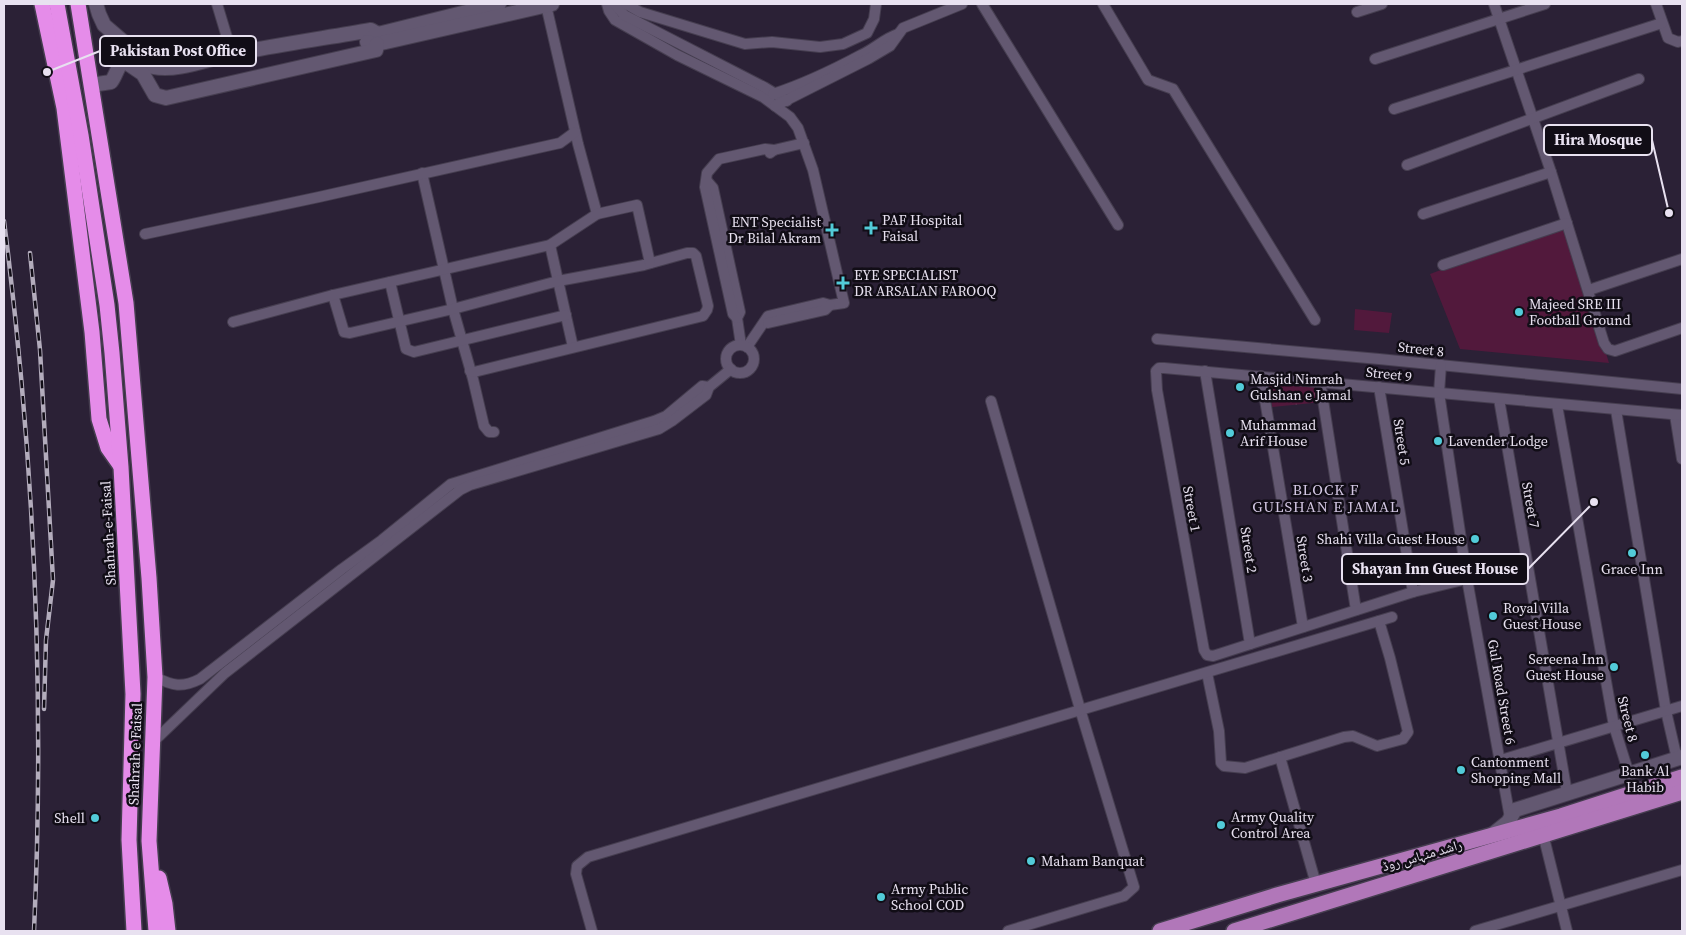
<svg xmlns="http://www.w3.org/2000/svg" width="1686" height="935" font-family="'Source Serif 4','Noto Naskh Arabic',serif">
	<style>
		.grass { fill: #52193c }
		.park { fill: url(#park-tufts) }
		.lines { fill: none; stroke-linecap: round; stroke-linejoin: round }
		.street-casing { stroke: #463e50; stroke-width: 12 }
		.secondary-casing { stroke: #463e50; stroke-width: 16 }
		.primary-casing { stroke: #463e50; stroke-width: 18 }
		.highway-casing { stroke: #463e50; stroke-width: 18 }
		.street { stroke: #635871; stroke-width: 10 }
		.secondary { stroke: #635871; stroke-width: 14 }
		.primary { stroke: #b177b9; stroke-width: 15 }
		.highway { stroke: #e58ce9; stroke-width: 15 }
		.rail-casing { stroke: #b3acbc; stroke-width: 4.5 }
		.rail { stroke: #110d16; stroke-width: 2.5; stroke-dasharray: 8; stroke-linecap: butt }
		.poi-dot { fill: #52cbd8; stroke: #110d16; stroke-width: 2 }
		.labels { text-anchor: middle; stroke-width: 5; stroke-linejoin: round; paint-order: stroke }
		.poi-label { font-size: 14px; fill: #e8e1f0; stroke: #110d16; text-anchor: start }
		.street-label { font-size: 14px; fill: #e8e1f0; stroke: #110d16 }
		.neighbourhood-label { font-size: 15px; letter-spacing: 1px; fill: #d3c7e3; stroke: #110d16 }
		.leader { fill: none; stroke: #e8e1f0; stroke-width: 2 }
		.callout-dot { fill: #e8e1f0; stroke: #110d16; stroke-width: 2 }
		.callout { fill: #110d16; stroke: #e8e1f0; stroke-width: 2 }
		.callout-label { font-size: 15px; text-anchor: middle; font-weight: bold; fill: #e8e1f0 }
	</style>
	<defs>
		<pattern id="park-tufts" width="24" height="20" patternUnits="userSpaceOnUse" patternTransform="scale(1.25)"><rect width="24" height="20" fill="#52193c"/><path d="M3 7l-1-3M5 7V3M7 7l1-3M15 17l-1-3M17 17v-4M19 17l1-3" fill="none" stroke="#6b3a58"/></pattern>
	</defs>
	<rect width="100%" height="100%" fill="#2b2136"/>
	<g class="grass">
		<path d="M1567,223L1609,363L1460,349L1430,274Z"/>
		<path d="M1355,309L1392,313L1389,333L1354,330Z"/>
	</g>
	<path class="park" d="M1268,378L1320,381L1323,402L1272,407Z"/>
	<g class="lines">
		<defs>
			<g id="street">
				<path d="M217,4L232,54"/>
				<path d="M607,4L609,11L615,20L677,55L763,97L790,117L798,128L813,170L844,303L830,305L823,303L768,316L747,347"/>
				<path d="M615,4L624,15L764,87L787,101"/>
				<path d="M626,4L640,12L745,44L772,42L820,47L843,44L867,33L874,19L876,4"/>
				<path d="M982,4L1118,225"/>
				<path d="M1103,4L1148,80L1173,89L1315,320"/>
				<path d="M1494,4L1551,172L1604,343L1608,349L1615,351L1682,328"/>
				<path d="M1656,4L1668,38L1678,42L1682,41"/>
				<path d="M546,5L578,144L597,214"/>
				<path d="M1357,12L1382,4"/>
				<path d="M1375,59L1545,4"/>
				<path d="M773,94C804,84 833,70 861,55C874,49 884,39 898,34"/>
				<path d="M775,106L868,59L890,46L903,28L962,4"/>
				<path d="M1394,109L1662,23"/>
				<path d="M770,153L774,150L804,143"/>
				<path d="M1407,165L1639,79"/>
				<path d="M422,173L453,309L473,379L484,426L489,432H494"/>
				<path d="M707,181L713,188L740,312L737,318L741,345"/>
				<path d="M1423,214L1551,172"/>
				<path d="M145,234L319,197L560,143L575,132"/>
				<path d="M550,245L573,347"/>
				<path d="M1443,265L1567,223"/>
				<path d="M390,282L406,349L414,352L566,315"/>
				<path d="M1589,290L1682,259"/>
				<path d="M333,295L344,332L350,333L453,309L558,281L644,265L687,253H693L696,256L708,306L707,310L703,316L474,372L470,371"/>
				<path d="M737,318L733,314L705,187L707,173L719,159L765,149L774,150"/>
				<path d="M233,322L333,295L550,245L597,214L637,205L650,263"/>
				<path d="M768,323L825,310L830,305"/>
				<path d="M1157,339L1379,359L1682,389"/>
				<circle cx="740" cy="359" r="14"/>
				<path d="M1441,365L1439,393L1467,579L1510,818"/>
				<path d="M1205,371L1250,644"/>
				<path d="M1261,376L1303,627"/>
				<path d="M1320,381L1356,610"/>
				<path d="M1379,387L1413,592"/>
				<path d="M1499,399L1567,793"/>
				<path d="M991,401L1080,709L1134,887L1124,896L1008,931"/>
				<path d="M1557,405L1614,726L1629,774"/>
				<path d="M1616,410L1666,711L1677,759"/>
				<path d="M1675,415L1682,459"/>
				<path d="M1467,579L1413,592L1213,656L1207,655L1204,650L1157,390L1156,371L1159,368H1164L1682,415"/>
				<path d="M1207,673L1219,731L1221,763L1224,766L1245,768L1344,737L1353,736L1377,746L1403,739L1408,732L1390,658L1379,621"/>
				<path d="M155,677C173,686 182,688 200,679L342,569L382,540L451,484L654,421L666,416L702,386L709,387"/>
				<path d="M151,744L225,673L460,490L470,485L659,429L672,421L706,395L709,387L731,369"/>
				<path d="M1280,757L1316,884"/>
				<path d="M1501,760L1682,706"/>
				<path d="M1543,834L1567,931"/>
				<path d="M592,931L576,874L577,866L588,857L1392,617"/>
				<path d="M1475,931L1682,870"/>
			</g>
			<g id="secondary">
				<path d="M96,4L99,14L104,25L153,67C178,72 207,59 232,54C278,45 325,38 371,30L378,34"/>
				<path d="M371,39L378,34L499,4"/>
				<path d="M367,42L377,44L552,4"/>
				<path d="M91,85L111,82C116,76 118,64 124,61L143,74L155,95L166,98L376,50L377,44"/>
				<path d="M1493,834L1508,822L1515,810L1682,757"/>
			</g>
			<g id="primary">
				<path d="M1160,931L1277,895L1561,816L1682,777"/>
				<path d="M1234,931L1682,792"/>
			</g>
			<g id="highway">
				<path d="M42,4L64,108L92,332L99,419L108,448L120,465"/>
				<path d="M57,4L81,135L107,305L112,353L121,467L133,694L129,840L134,931"/>
				<path d="M78,4L126,303L149,578L155,677L149,841L156,931"/>
				<path d="M159,878L165,904L168,931"/>
			</g>
		</defs>
		<use href="#street" class="street-casing"/>
		<use href="#secondary" class="secondary-casing"/>
		<use href="#primary" class="primary-casing"/>
		<use href="#highway" class="highway-casing"/>
		<use href="#street" class="street"/>
		<use href="#secondary" class="secondary"/>
		<use href="#primary" class="primary"/>
		<use href="#highway" class="highway"/>
		<defs>
			<g id="rail">
				<path d="M4,221C34,456 45,694 34,931"/>
				<path d="M30,253L40,350L53,580L46,640L44,709"/>
			</g>
		</defs>
		<use href="#rail" class="rail-casing"/>
		<use href="#rail" class="rail"/>
	</g>
	<g class="poi-dot">
		<path d="M868.5 220.5h5v5h5v5h-5v5h-5v-5h-5v-5h5z"/>
		<path d="M829.5 222.5h5v5h5v5h-5v5h-5v-5h-5v-5h5z"/>
		<path d="M840.5 275.5h5v5h5v5h-5v5h-5v-5h-5v-5h5z"/>
		<circle cx="1519" cy="312" r="5"/>
		<circle cx="1240" cy="387" r="5"/>
		<circle cx="1230" cy="433" r="5"/>
		<circle cx="1438" cy="441" r="5"/>
		<circle cx="1475" cy="539" r="5"/>
		<circle cx="1632" cy="553" r="5"/>
		<circle cx="1493" cy="616" r="5"/>
		<circle cx="1614" cy="667" r="5"/>
		<circle cx="1645" cy="755" r="5"/>
		<circle cx="1461" cy="770" r="5"/>
		<circle cx="95" cy="818" r="5"/>
		<circle cx="1221" cy="825" r="5"/>
		<circle cx="1031" cy="861" r="5"/>
		<circle cx="881" cy="897" r="5"/>
	</g>
	<g class="labels">
		<g class="poi-label">
			<text x="882" y="225">PAF Hospital<tspan x="882" dy="16">Faisal</tspan></text>
			<text x="821" y="227" text-anchor="end">ENT Specialist<tspan x="821" dy="16">Dr Bilal Akram</tspan></text>
			<text x="854" y="280">EYE SPECIALIST<tspan x="854" dy="16">DR ARSALAN FAROOQ</tspan></text>
			<text x="1529" y="309">Majeed SRE III<tspan x="1529" dy="16">Football Ground</tspan></text>
			<text x="1250" y="384">Masjid Nimrah<tspan x="1250" dy="16">Gulshan e Jamal</tspan></text>
			<text x="1240" y="430">Muhammad<tspan x="1240" dy="16">Arif House</tspan></text>
			<text x="1448" y="446">Lavender Lodge</text>
			<text x="1465" y="544" text-anchor="end">Shahi Villa Guest House</text>
			<text x="1632" y="574" text-anchor="middle">Grace Inn</text>
			<text x="1503" y="613">Royal Villa<tspan x="1503" dy="16">Guest House</tspan></text>
			<text x="1604" y="664" text-anchor="end">Sereena Inn<tspan x="1604" dy="16">Guest House</tspan></text>
			<text x="1471" y="767">Cantonment<tspan x="1471" dy="16">Shopping Mall</tspan></text>
			<text x="1645" y="776" text-anchor="middle">Bank Al<tspan x="1645" dy="16">Habib</tspan></text>
			<text x="1231" y="822">Army Quality<tspan x="1231" dy="16">Control Area</tspan></text>
			<text x="85" y="823" text-anchor="end">Shell</text>
			<text x="1041" y="866">Maham Banquat</text>
			<text x="891" y="894">Army Public<tspan x="891" dy="16">School COD</tspan></text>
		</g>
		<g class="street-label">
			<text transform="translate(1421 349) rotate(6)" y="5">Street 8</text>
			<text transform="translate(1389 374) rotate(6)" y="5">Street 9</text>
			<text transform="translate(1402 442) rotate(81)" y="5">Street 5</text>
			<text transform="translate(1531 505) rotate(80)" y="5">Street 7</text>
			<text transform="translate(1192 509) rotate(80)" y="5">Street 1</text>
			<text transform="translate(108 533) rotate(-93)" y="5">Shahrah-e-Faisal</text>
			<text transform="translate(1249 550) rotate(81)" y="5">Street 2</text>
			<text transform="translate(1305 559) rotate(81)" y="5">Street 3</text>
			<text transform="translate(1502 692) rotate(80)" y="5">Gul Road Street 6</text>
			<text transform="translate(1628 719) rotate(76)" y="5">Street 8</text>
			<text transform="translate(135 754) rotate(-88)" y="5">Shahrah e Faisal</text>
			<text transform="translate(1422 855) rotate(-16)" y="5">راشد منہاس روڈ</text>
		</g>
		<g class="neighbourhood-label">
			<text x="1326" y="495">BLOCK F<tspan x="1326" dy="17">GULSHAN E JAMAL</tspan></text>
		</g>
	</g>
	<path class="leader" d="M47 72L100 51M1669 213L1652 140M1594 502L1528 569"/>
	<g class="callout-dot">
		<circle cx="47" cy="72" r="5"/>
		<circle cx="1669" cy="213" r="5"/>
		<circle cx="1594" cy="502" r="5"/>
	</g>
	<g class="callout">
		<rect x="100" y="36" width="156" height="30" rx="5"/>
		<rect x="1544" y="125" width="108" height="30" rx="5"/>
		<rect x="1342" y="554" width="186" height="30" rx="5"/>
	</g>
	<g class="callout-label">
		<text x="178" y="56">Pakistan Post Office</text>
		<text x="1598" y="145">Hira Mosque</text>
		<text x="1435" y="574">Shayan Inn Guest House</text>
	</g>
	<rect width="1686" height="935" fill="none" stroke="#e8e1f0" stroke-width="10"/>
</svg>
